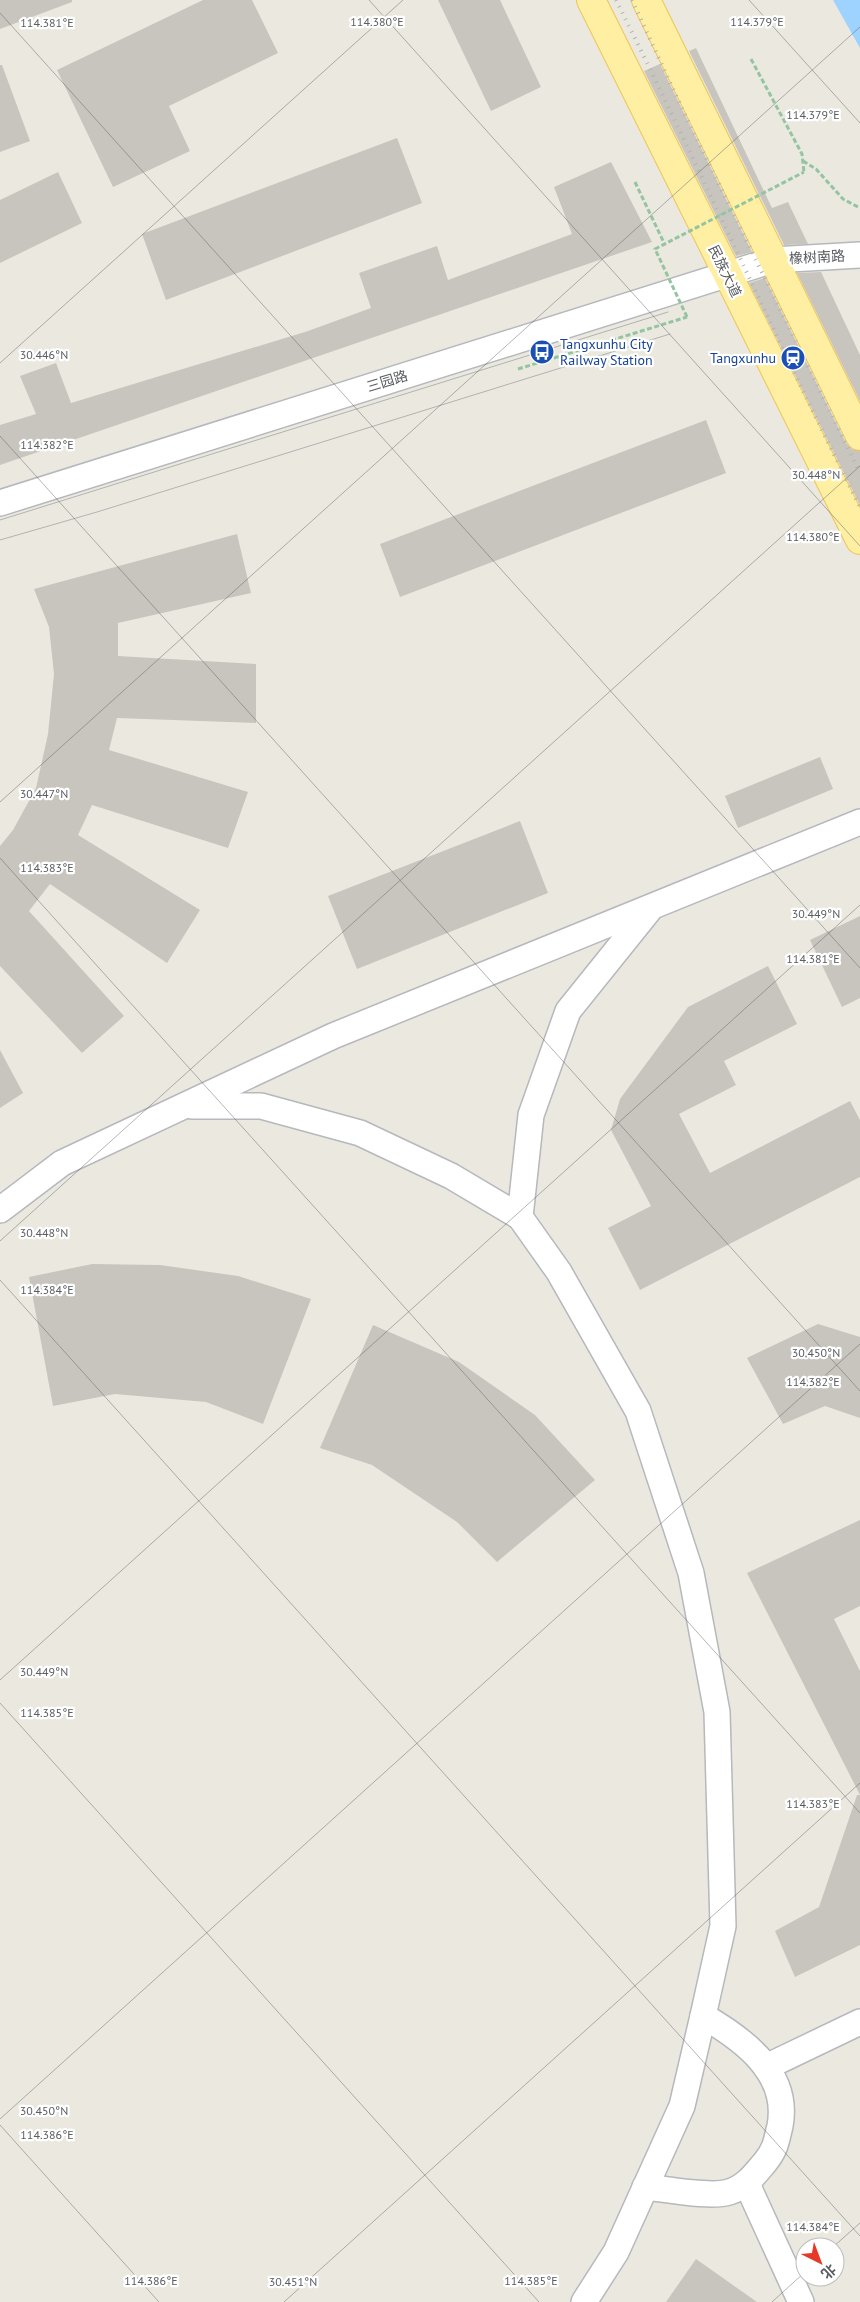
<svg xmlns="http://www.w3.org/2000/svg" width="860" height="2302" font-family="'PT Sans','Noto Sans SC',sans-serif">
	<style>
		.water { fill: #9dd3fe }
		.building { fill: #c8c5bf }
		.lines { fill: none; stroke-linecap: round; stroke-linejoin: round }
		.minor-casing { stroke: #b5b8bc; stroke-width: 28 }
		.major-casing { stroke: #efc454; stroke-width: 30 }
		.path { stroke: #94c4a2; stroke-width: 3; stroke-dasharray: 5 2.5; stroke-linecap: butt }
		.minor { stroke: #fff; stroke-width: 25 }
		.major { stroke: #feefa2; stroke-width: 28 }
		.tram { stroke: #b1b2b2; stroke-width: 1 }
		.rail { stroke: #b1b2b2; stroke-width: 4; stroke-dasharray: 1 6; stroke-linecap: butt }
		.path-bridge { stroke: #94c4a2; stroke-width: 3; stroke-dasharray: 5 2.5; stroke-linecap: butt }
		.ticks { fill: none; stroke: #585c60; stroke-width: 1; stroke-opacity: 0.45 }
		.labels { text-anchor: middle; stroke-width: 4.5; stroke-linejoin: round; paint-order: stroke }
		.street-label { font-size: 14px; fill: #585c60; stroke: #fff }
		.transit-label { font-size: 14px; fill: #164399; stroke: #fff; text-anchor: start }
		.ticks-label { font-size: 12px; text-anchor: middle; fill: #585c60; stroke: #fff; stroke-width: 4.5; stroke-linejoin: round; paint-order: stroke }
	</style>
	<rect width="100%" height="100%" fill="#ebe9df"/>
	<path class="water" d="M833,0H860V48Z"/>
	<g class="building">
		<path d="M0,0H72V2L0,29Z"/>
		<path d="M203,0H252L278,53L169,106L190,151L113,187L57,70Z"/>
		<path d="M438,0H500L541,87L491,111Z"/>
		<path d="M696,48L772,208L788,202L808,244L784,245L689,51Z"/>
		<path d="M660,64L752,252L736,256L644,71Z"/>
		<path d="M0,65H2L30,141L0,152Z"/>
		<path d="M397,138L422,203L166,300L142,234Z"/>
		<path d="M611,162L652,242L0,465V425L36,414L20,376L56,363L71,403L308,331L371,308L359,273L437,246L448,280L572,234L554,187Z"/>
		<path d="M58,172L82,223L0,263V200Z"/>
		<path d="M821,272L860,355V401L797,273Z"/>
		<path d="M765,278L846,443L852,449L860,451V505L749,283Z"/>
		<path d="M706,420L726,473L400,597L380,544Z"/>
		<path d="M237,534L251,593L118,623V656L256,664V723L117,718L109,750L248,792L228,848L92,805L78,835L200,910L167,963L50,884L29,911L124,1016L82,1053L0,966V846L13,830L36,788L48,734L54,674L49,627L34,589Z"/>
		<path d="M820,757L833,789L738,828L725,796Z"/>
		<path d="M520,821L548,893L357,969L328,896Z"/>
		<path d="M860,916V998L842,1007L810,940Z"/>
		<path d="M768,966L797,1024L724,1061L736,1085L679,1114L710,1173L850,1101L860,1120V1177L640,1290L608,1228L651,1206L611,1130L620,1099L688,1007Z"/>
		<path d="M0,1050L23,1093L0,1108Z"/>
		<path d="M92,1264L160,1265L238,1276L311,1299L263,1424L206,1402L115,1394L53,1406L29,1277Z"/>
		<path d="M818,1324L860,1337V1418L825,1406L783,1424L747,1358Z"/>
		<path d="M373,1325L459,1362L535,1415L595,1480L497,1562L457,1522L372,1465L320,1448Z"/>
		<path d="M860,1520V1606L834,1619L860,1671V1945L795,1977L775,1931L819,1907L857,1795H860L747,1573Z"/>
		<path d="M696,2259L757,2302H666Z"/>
	</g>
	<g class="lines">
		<defs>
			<g id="minor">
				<path d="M0,503L773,260L860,255"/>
				<path d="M192,1106H261L360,1133L451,1176L520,1217L531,1115L568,1011L650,909"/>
				<path d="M0,1210L62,1163L333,1036L860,822"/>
				<path d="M520,1217L559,1272L638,1411L691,1573L717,1712L723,1926L703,2016L682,2106L616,2252L584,2302"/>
				<path d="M766,2067L860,2022"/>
				<path d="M747,2184L801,2302"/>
				<path d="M645,2187C666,2189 710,2198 729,2192C746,2187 755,2174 766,2161C776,2148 776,2142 780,2126C790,2073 743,2039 703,2016"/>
			</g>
			<g id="major">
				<path d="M591,0L860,540"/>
				<path d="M646,0L860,436"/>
			</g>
		</defs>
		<use href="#minor" class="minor-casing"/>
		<use href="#major" class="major-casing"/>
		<g class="path">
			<path d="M751,59L802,154L804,172"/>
			<path d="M803,161L816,169L843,199L860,208"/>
			<path d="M635,182L665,245"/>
			<path d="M518,369L687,317"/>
		</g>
		<use href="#minor" class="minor"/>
		<use href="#major" class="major"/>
		<g class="tram">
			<path d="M0,520L668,312"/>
			<path d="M0,540L97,512L670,334"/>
		</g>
		<g class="rail">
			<path d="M616,0C700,168 776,340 860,507"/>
			<path d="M632,0L686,117L860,473"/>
		</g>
		<path class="path-bridge" d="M687,317L655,249L804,172"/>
	</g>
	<path class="ticks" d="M369,0L860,546M749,0L860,123M0,13L860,968M0,363L403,0M0,436L860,1391M0,802L860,27M0,858L860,1813M0,1241L860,466M0,1280L860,2236M0,1680L860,905M0,1703L539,2302M0,2119L860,1344M0,2125L159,2302M833,2247L860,2223M284,2302L860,1783M772,2302L805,2272"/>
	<defs>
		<symbol id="bus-disc" viewBox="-11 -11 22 22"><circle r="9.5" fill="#1a4fb4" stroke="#fff"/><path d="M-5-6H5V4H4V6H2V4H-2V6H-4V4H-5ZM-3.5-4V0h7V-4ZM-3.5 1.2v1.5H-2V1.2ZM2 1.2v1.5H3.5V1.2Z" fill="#fff"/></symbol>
		<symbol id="station-disc" viewBox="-11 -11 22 22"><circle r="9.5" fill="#1a4fb4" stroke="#fff"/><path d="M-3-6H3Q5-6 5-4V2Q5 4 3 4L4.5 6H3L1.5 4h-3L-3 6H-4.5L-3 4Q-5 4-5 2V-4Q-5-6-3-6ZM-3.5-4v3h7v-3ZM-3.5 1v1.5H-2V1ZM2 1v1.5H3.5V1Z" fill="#fff"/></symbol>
	</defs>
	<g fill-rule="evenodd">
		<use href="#bus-disc" x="528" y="338" width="28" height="28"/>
		<use href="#station-disc" x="779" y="344" width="28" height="28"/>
	</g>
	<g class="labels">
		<g class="street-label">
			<text transform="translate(817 257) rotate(-3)" y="5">橡树南路</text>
			<text transform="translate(725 271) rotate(64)" y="5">民族大道</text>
			<text transform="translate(387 381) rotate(-17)" y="5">三园路</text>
		</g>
		<g class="transit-label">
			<text x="560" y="349">Tangxunhu City<tspan x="560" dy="16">Railway Station</tspan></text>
			<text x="776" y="363" text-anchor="end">Tangxunhu</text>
		</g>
	</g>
	<g class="ticks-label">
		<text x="377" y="26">114.380°E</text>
		<text x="757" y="26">114.379°E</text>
		<text x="47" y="27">114.381°E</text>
		<text x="813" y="119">114.379°E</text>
		<text x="44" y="359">30.446°N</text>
		<text x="47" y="449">114.382°E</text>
		<text x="816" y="479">30.448°N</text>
		<text x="813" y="541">114.380°E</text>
		<text x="44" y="798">30.447°N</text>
		<text x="47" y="872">114.383°E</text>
		<text x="816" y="918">30.449°N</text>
		<text x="813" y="963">114.381°E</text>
		<text x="44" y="1237">30.448°N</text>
		<text x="47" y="1294">114.384°E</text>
		<text x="816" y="1357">30.450°N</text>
		<text x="813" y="1386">114.382°E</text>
		<text x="44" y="1676">30.449°N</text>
		<text x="47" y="1717">114.385°E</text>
		<text x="813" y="1808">114.383°E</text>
		<text x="44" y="2115">30.450°N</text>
		<text x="47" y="2139">114.386°E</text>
		<text x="813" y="2231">114.384°E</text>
		<text x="151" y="2285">114.386°E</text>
		<text x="531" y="2285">114.385°E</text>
		<text x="293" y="2286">30.451°N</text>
	</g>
	<g transform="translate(820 2262) rotate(138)"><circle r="24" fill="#ffffff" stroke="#bcbebf"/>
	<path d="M0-4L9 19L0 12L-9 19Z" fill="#e7392a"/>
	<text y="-8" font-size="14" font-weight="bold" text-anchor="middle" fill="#585c60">北</text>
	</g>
</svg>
